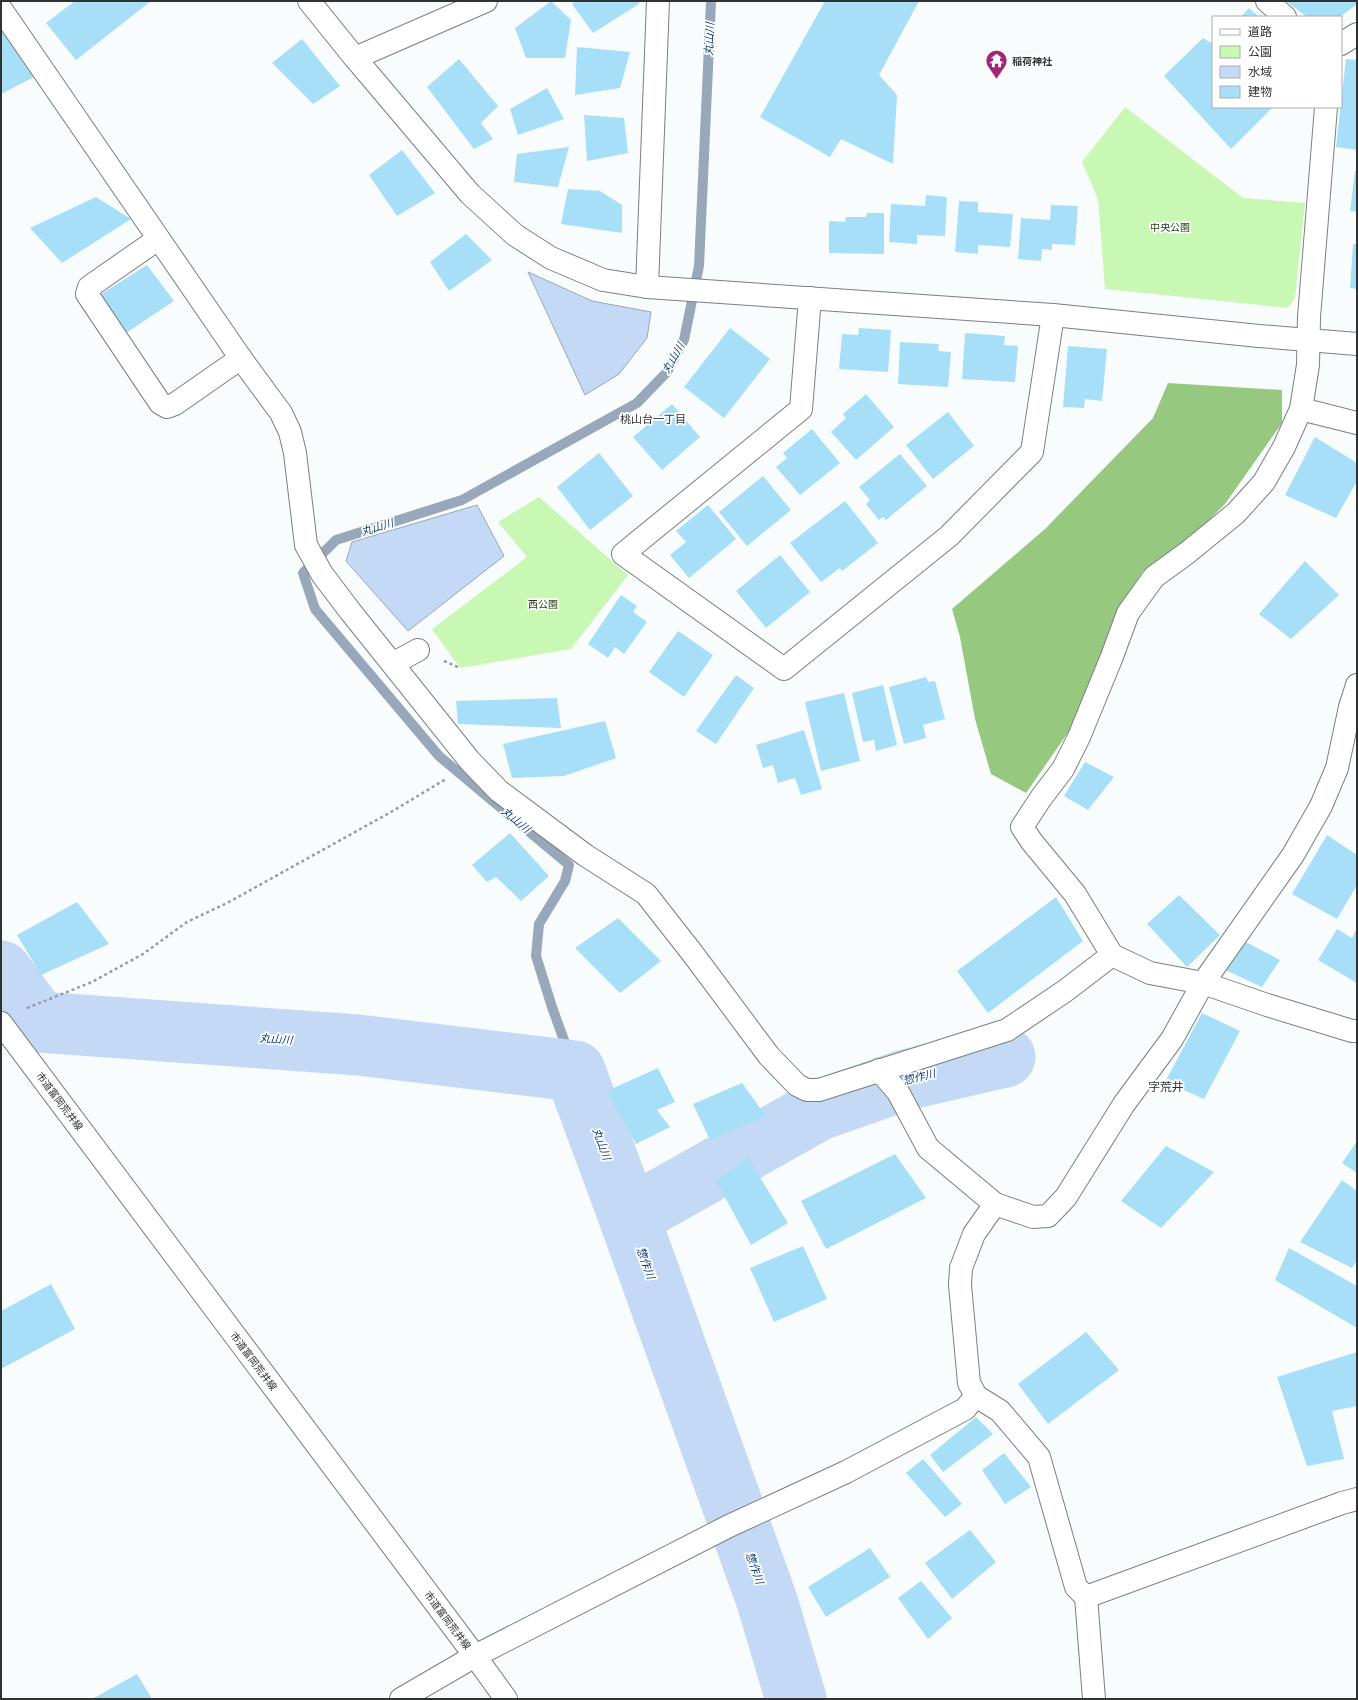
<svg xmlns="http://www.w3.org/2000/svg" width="1358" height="1700" font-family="'PT Sans Narrow','Noto Sans JP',sans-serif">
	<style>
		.green { fill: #c8f8b3 }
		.forest { fill: #96c880 }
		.water { fill: #c4d9f5; stroke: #98a7ba }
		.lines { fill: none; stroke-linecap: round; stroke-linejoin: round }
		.stream { stroke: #98a7ba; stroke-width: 10 }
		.river { stroke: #c4d9f5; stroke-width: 61 }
		.building { fill: #a7dff8 }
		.minor-casing { stroke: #7b7f7f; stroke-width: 24 }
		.path { stroke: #999c9c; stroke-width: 2.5; stroke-dasharray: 3 3; stroke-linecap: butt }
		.minor { stroke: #fff; stroke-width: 22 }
		.labels { text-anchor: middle; stroke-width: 3.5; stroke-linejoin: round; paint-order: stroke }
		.poi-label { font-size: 10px; font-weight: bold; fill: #303232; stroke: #fff; text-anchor: start }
		.park-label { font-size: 10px; fill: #21400f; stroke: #fff }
		.street-label { font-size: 10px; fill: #303232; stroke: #fff }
		.water-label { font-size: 11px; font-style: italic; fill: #0d3e79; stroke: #fff }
		.neighbourhood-label { font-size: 11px; fill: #303232; stroke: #fff }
		.quarter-label { font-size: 12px; fill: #303232; stroke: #fff }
	</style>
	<rect width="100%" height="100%" fill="#f8fcfc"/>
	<g class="green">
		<path d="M1125,107L1243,198L1305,203L1295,298L1288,308L1105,289L1098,199L1082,162Z"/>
		<path d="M539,497L628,575L571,649L460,668L432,629L527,557L498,522Z"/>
	</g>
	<path class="forest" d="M1168,383L1282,390V423L1225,504L1184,545L1143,571L1120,607L1074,724L1026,793L991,774L975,719L960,637L952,609L1045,529L1153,418Z"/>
	<g class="water">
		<path d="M528,272L592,301L651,312L647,338L619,374L585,395Z"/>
		<path d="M477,505L504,556L408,631L346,561L352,542Z"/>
	</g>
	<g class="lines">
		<path class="stream" d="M575,1071L552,1007L536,956L539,924L565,881L569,865L439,756L315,609L303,573L336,540L462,500L637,403L667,372L684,340L699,266L711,1"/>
		<g class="river">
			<path d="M1,971L39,1022L358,1045L575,1071L629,1217L767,1601L796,1699"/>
			<path d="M629,1217L819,1110L905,1080L1005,1057"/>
		</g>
	</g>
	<g class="building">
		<path d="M75,1H151L76,60L46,23Z"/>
		<path d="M551,1L571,20L565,58H526L515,28Z"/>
		<path d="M576,1H638L639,4L593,33L572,4Z"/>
		<path d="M825,1H919L879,75L897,95L893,164L841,139L830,157L760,117Z"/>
		<path d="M1286,1H1357V4L1340,17H1307Z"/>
		<path d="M1249,8L1259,17H1241Z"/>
		<path d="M1,24L36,76L1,94Z"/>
		<path d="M1203,38L1213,44V107H1273L1231,149L1164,76Z"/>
		<path d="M302,39L340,86L313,104L272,63Z"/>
		<path d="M577,47L630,52L620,88L575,95Z"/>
		<path d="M459,59L498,106L481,123L493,139L474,149L427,87Z"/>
		<path d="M1346,59L1357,60V150L1336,147Z"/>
		<path d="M547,88L564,119L518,135L510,109Z"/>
		<path d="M584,115L624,118L628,153L587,161Z"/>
		<path d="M569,147L558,187L514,182L517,154Z"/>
		<path d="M402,150L435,193L397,216L369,175Z"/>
		<path d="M1355,171H1357V212L1350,211Z"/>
		<path d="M568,189L600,191L622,205V233L561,224Z"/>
		<path d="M926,195L947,197L945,236L917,235V244L889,242L891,204L925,206Z"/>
		<path d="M96,197L131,219L62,263L30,228Z"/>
		<path d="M959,201L978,202V212L1013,214L1010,247L978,245V254L955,252Z"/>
		<path d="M1051,205L1078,206L1075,245L1052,244V250L1042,249L1041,261L1018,259L1021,218L1050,220Z"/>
		<path d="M867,213H884V254L829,253V221L845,222L846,217H866Z"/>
		<path d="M466,234L492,260L449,291L430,262Z"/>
		<path d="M1353,244H1357V289L1350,288Z"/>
		<path d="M147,265L174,301L126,333L98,296Z"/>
		<path d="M730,328L770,359L724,418L684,387Z"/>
		<path d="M859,328L891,330L888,372L839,369L842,334L858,335Z"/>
		<path d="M965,333L1005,336L1004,345L1018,346L1015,382L962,379Z"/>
		<path d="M900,342L939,344L938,351L951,352L948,387L898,384Z"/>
		<path d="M1068,346L1107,349L1102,401L1085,399L1084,408L1063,407Z"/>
		<path d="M866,394L894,427L856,460L831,432L846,418L843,414Z"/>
		<path d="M672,404L700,437L662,470L633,437Z"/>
		<path d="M948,412L974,446L933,479L906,445Z"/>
		<path d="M812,429L840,463L800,495L776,467L787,458L783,453Z"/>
		<path d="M1315,437L1357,463V481L1336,518L1285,495Z"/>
		<path d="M599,453L633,496L590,530L557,487Z"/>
		<path d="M900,454L927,486L886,520L883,517L879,520L866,504L870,500L859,487Z"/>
		<path d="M763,476L791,510L747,546L719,512Z"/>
		<path d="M845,501L878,543L842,571L840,568L821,582L790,543Z"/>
		<path d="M708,505L736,539L689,578L670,555L686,542L676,531Z"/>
		<path d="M780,555L810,592L766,628L736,591Z"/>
		<path d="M1305,561L1339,595L1291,639L1259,614Z"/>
		<path d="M621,595L637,606L633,612L647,622L624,654L615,647L608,658L588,644Z"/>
		<path d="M678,631L713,655L684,697L649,672Z"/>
		<path d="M736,675L754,688L716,744L696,731Z"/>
		<path d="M926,677L928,682L935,681L945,719L923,725L926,738L904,744L889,687Z"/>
		<path d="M883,685L897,745L876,751L874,740L863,742L852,693Z"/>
		<path d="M844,693L860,761L821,771L805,702Z"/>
		<path d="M557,698L561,728L458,724L456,701Z"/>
		<path d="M605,721L616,758L564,776L512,778L503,744Z"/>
		<path d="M804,730L822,789L801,795L795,778L778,783L773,765L763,768L756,745Z"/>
		<path d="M1085,762L1114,777L1088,810L1064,796Z"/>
		<path d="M510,833L549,876L521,901L496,877L487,882L472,865Z"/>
		<path d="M1327,835L1357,855V885L1337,919L1292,894Z"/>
		<path d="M1179,895L1220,935L1187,967L1147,924Z"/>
		<path d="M1056,897L1083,941L988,1013L957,971Z"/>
		<path d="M77,902L109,944L41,975L17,935Z"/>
		<path d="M618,918L661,961L620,993L575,948Z"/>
		<path d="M1357,928V983L1318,960L1337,929L1352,938Z"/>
		<path d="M1240,939L1280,960L1262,987L1221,968Z"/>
		<path d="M1202,1013L1240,1031L1204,1099L1165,1082Z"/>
		<path d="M658,1068L675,1102L657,1110L670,1127L636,1144L607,1091Z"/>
		<path d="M742,1083L766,1116L710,1140L693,1104Z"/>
		<path d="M1357,1141V1173L1342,1163Z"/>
		<path d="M1166,1146L1214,1172L1161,1228L1121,1201Z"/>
		<path d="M895,1154L926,1198L826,1249L801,1201Z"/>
		<path d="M748,1158L788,1223L751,1245L716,1181Z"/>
		<path d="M1342,1180L1357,1191V1260L1352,1268L1300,1242Z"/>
		<path d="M803,1246L827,1299L774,1322L750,1268Z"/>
		<path d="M1289,1248L1357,1286V1328L1275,1280Z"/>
		<path d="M51,1284L75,1329L1,1369V1311Z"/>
		<path d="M1086,1332L1119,1370L1048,1424L1018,1384Z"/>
		<path d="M1357,1352V1406L1332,1411L1344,1459L1307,1466L1277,1377Z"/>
		<path d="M976,1417L993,1434L943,1472L930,1455Z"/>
		<path d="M1004,1453L1031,1487L1005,1504L982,1470Z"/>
		<path d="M923,1459L962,1504L945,1517L906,1473Z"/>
		<path d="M970,1530L996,1562L952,1599L925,1563Z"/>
		<path d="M870,1548L890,1577L826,1617L808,1587Z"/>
		<path d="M921,1581L952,1618L928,1639L898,1598Z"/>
		<path d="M137,1674L152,1699H92Z"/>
	</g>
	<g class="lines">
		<defs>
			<g id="minor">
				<path d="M309,1L355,58L470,194L515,235L551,258L603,280L647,287L1053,315L1259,336L1357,344"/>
				<path d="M1267,1L1285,17"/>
				<path d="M1,9L242,360L281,413L290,432L295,453L306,545L322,574L350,611L470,761L499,791L585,855L646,894L693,954L769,1056L797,1085L807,1090H819L1007,1030L1065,991L1112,955L1150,973L1203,983L1267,1005L1352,1031H1357"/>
				<path d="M1341,44L1357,34"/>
				<path d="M355,58L486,1"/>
				<path d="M158,239L89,287L87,294L160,403L167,407L175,404L241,358"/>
				<path d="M647,287L658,1"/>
				<path d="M810,298L801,409L623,554L784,669L949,536L1032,452L1053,315"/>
				<path d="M1301,409L1357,423"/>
				<path d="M394,663L418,650"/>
				<path d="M1112,955L1075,894L1032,842L1022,827L1041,798L1063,769L1079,737L1111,659L1128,613L1154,577L1187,553L1236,513L1264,482L1284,447L1301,409L1308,365L1309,317L1326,107"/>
				<path d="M1,1023L475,1656L506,1699"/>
				<path d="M879,1070L898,1092L928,1148L995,1204L974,1234L961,1268L960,1285L969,1383L976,1396L1000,1411L1039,1457L1076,1587L1086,1597L1094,1699"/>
				<path d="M995,1204L1033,1217L1048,1216L1066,1197L1124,1104L1172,1039L1203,983L1293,855L1321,806L1337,768L1350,707L1357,685"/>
				<path d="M1086,1597L1342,1503L1357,1499"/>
				<path d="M401,1699L475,1656L729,1526L846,1472L965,1409L976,1396"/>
			</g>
		</defs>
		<use href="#minor" class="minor-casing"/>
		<g class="path">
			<path d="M444,661L460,668"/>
			<path d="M27,1008L92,982L143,954L187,922L229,902L391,812L446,779"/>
		</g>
		<use href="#minor" class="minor"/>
	</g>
	<defs>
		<symbol id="temple-pin" viewBox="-11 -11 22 30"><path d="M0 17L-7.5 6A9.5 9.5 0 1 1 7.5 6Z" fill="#a42577" stroke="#fff"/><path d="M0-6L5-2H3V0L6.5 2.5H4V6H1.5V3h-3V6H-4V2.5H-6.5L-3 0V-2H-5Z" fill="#fff"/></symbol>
	</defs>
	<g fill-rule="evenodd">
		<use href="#temple-pin" x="984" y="48" width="25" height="34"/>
	</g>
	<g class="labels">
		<g class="poi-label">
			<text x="1012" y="65">稲荷神社</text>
		</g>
		<g class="park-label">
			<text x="1170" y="231">中央公園</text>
			<text x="543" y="608">西公園</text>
		</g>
		<g class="street-label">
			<text transform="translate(60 1101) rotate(53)" y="4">市道富岡荒井線</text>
			<text transform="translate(254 1361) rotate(53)" y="4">市道富岡荒井線</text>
			<text transform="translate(448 1620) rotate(53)" y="4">市道富岡荒井線</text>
		</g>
		<g class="water-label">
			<text transform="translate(709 39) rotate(-87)" y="4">丸山川</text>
			<text transform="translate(673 358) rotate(-60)" y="4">丸山川</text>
			<text transform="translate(377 527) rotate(-17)" y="4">丸山川</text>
			<text transform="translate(516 820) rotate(40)" y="4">丸山川</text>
			<text transform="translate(276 1039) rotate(4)" y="4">丸山川</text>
			<text transform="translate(919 1077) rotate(-14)" y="4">惣作川</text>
			<text transform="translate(602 1144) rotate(70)" y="4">丸山川</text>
			<text transform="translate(646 1263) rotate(70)" y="4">惣作川</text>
			<text transform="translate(755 1568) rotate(70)" y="4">惣作川</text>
		</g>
		<g class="neighbourhood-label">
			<text x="653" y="423">桃山台一丁目</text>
		</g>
		<g class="quarter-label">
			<text x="1166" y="1091">字荒井</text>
		</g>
	</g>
	<rect width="1358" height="1700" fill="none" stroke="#303232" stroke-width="4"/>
	<rect x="1212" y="16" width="130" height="92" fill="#ffffff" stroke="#acadad"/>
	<rect x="1220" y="29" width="20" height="6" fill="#ffffff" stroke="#acadad"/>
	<text x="1248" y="36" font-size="12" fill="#303232">道路</text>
	<rect x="1220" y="46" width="20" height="12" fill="#c8f8b3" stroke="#acadad"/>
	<text x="1248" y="56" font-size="12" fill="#303232">公園</text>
	<rect x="1220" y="66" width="20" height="12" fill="#c4d9f5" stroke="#acadad"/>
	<text x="1248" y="76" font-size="12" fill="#303232">水域</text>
	<rect x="1220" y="86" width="20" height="12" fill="#a7dff8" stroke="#acadad"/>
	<text x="1248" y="96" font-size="12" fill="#303232">建物</text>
</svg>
